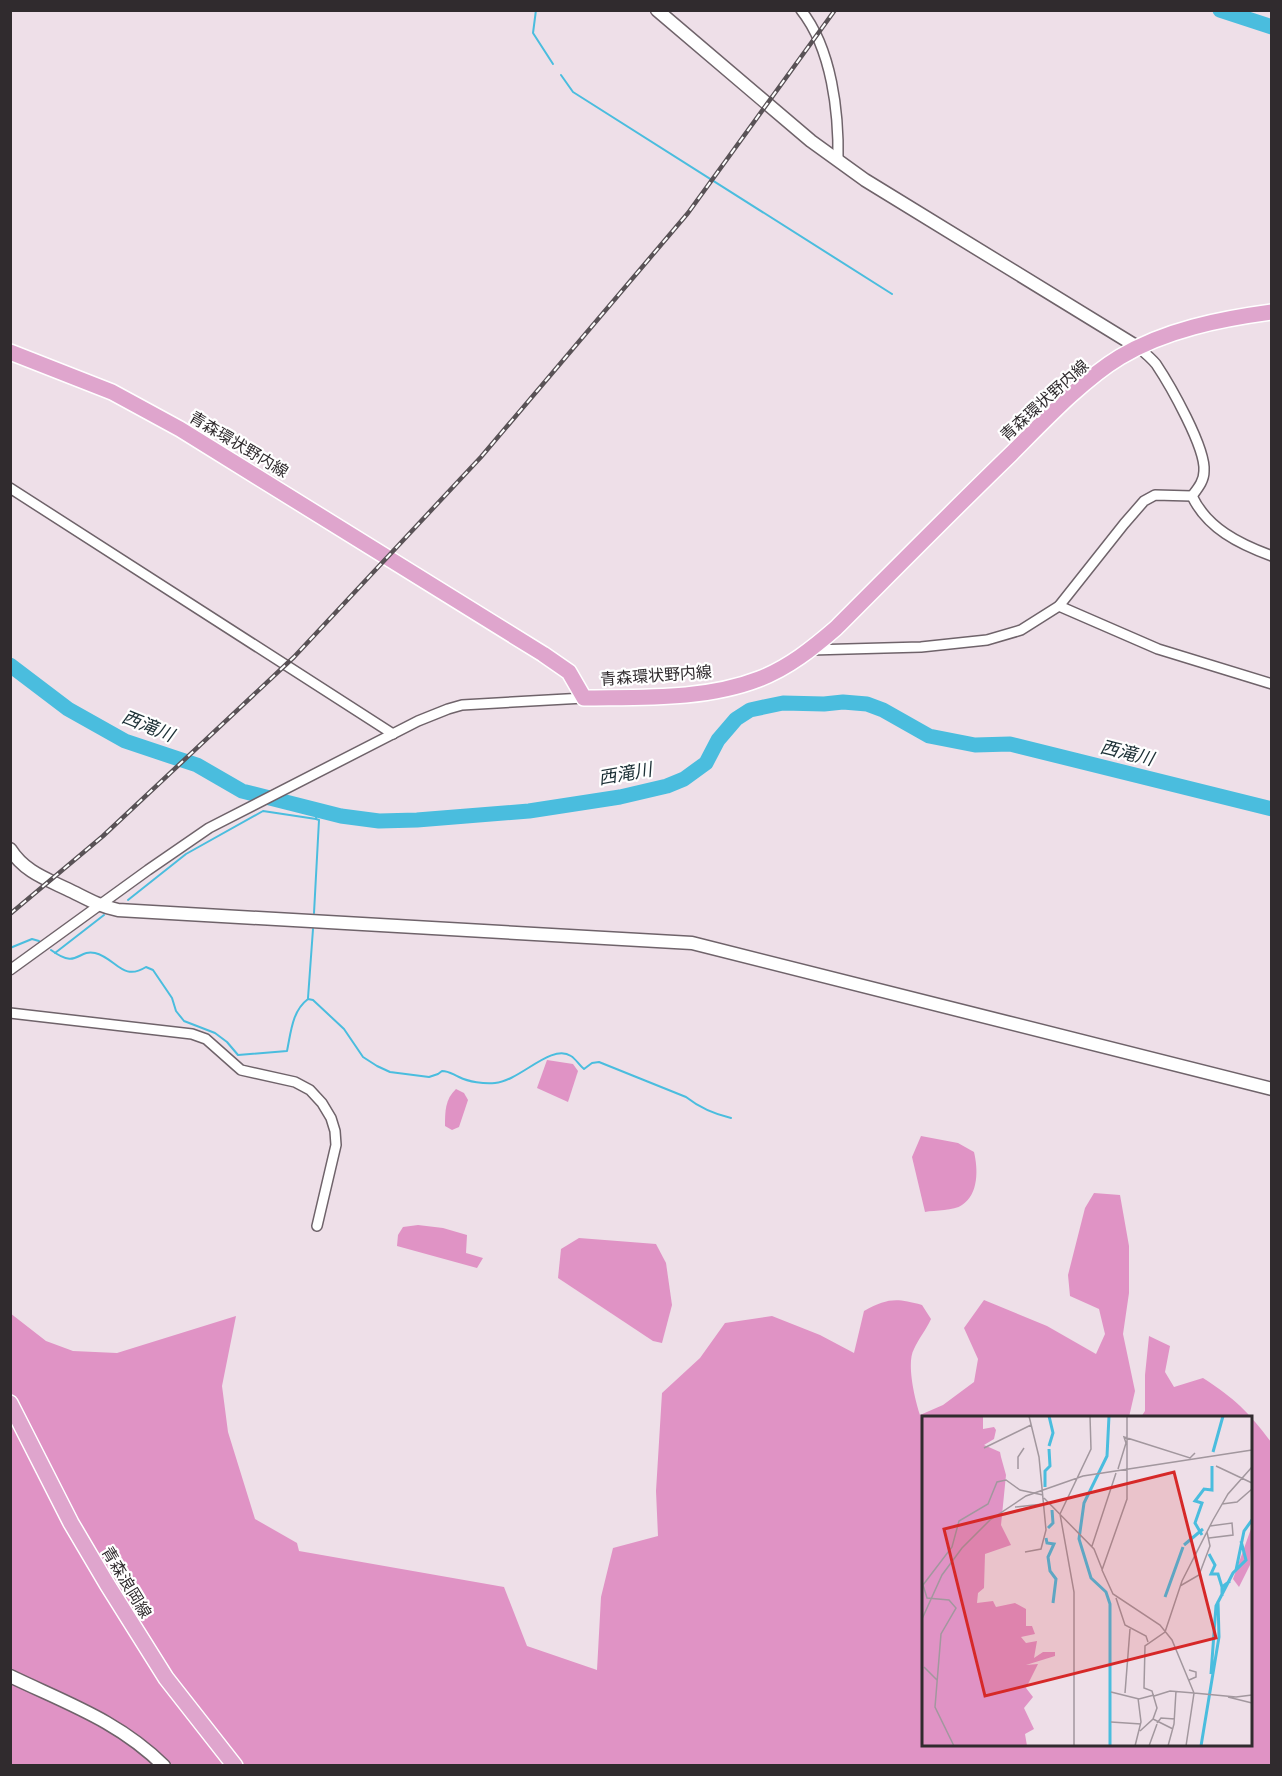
<svg xmlns="http://www.w3.org/2000/svg" width="1282" height="1776" font-family="'Nunito Sans','Noto Sans JP',sans-serif">
	<style>
		.forest { fill: #e093c5 }
		.lines { fill: none; stroke-linecap: round; stroke-linejoin: round }
		.stream { stroke: #4abdde; stroke-width: 2 }
		.river { stroke: #4abdde; stroke-width: 15 }
		.minor-casing { stroke: #6f636a; stroke-width: 12 }
		.tertiary-casing { stroke: #6f636a; stroke-width: 15 }
		.primary-casing { stroke: #fff; stroke-width: 18 }
		.minor { stroke: #fff; stroke-width: 9 }
		.tertiary { stroke: #fff; stroke-width: 12 }
		.primary { stroke: #dfa5cd; stroke-width: 15 }
		.rail-casing { stroke: #595256; stroke-width: 4.5 }
		.rail { stroke: #fff; stroke-width: 2; stroke-dasharray: 7; stroke-linecap: butt }
		.labels { text-anchor: middle; stroke-width: 4.5; stroke-linejoin: round; paint-order: stroke }
		.street-label { font-size: 16px; fill: #302b2e; stroke: #fff }
		.water-label { font-size: 18px; font-style: italic; fill: #1c3036; stroke: #fff }
		.inset-river { fill: none; stroke: #4abdde; stroke-width: 3 }
		.inset-road { fill: none; stroke: #a2979e; stroke-width: 1.5 }
		.view { fill: #d62828; fill-opacity: 0.15; stroke: #d62828; stroke-width: 3 }
		.inset-edge { fill: none; stroke: #302b2e; stroke-width: 3 }
	</style>
	<rect width="100%" height="100%" fill="#eedfe8"/>
	<g class="forest">
		<path d="M547,1060L573,1064L578,1071L568,1102L537,1088Z"/>
		<path d="M456,1089L464,1093L468,1100L459,1127L452,1130L445,1126C445,1112 445,1099 456,1089Z"/>
		<path d="M921,1136L958,1143L974,1152C978,1169 979,1194 962,1205C954,1211 935,1210 925,1212L912,1157Z"/>
		<path d="M1094,1193L1120,1195L1129,1246V1293L1123,1334L1135,1391L1129,1417L924,1418V1744H1250V1418L1141,1417L1145,1411V1375L1149,1336L1170,1346L1165,1372L1174,1387L1203,1378C1235,1399 1248,1411 1271,1442V1765H11L10,1313L46,1341L73,1351L117,1353L236,1316L222,1386L228,1432L255,1519L297,1543L299,1551L504,1587L527,1646L597,1670L601,1597L613,1548L658,1536L656,1491L662,1393L700,1358L725,1323L772,1316L820,1335L854,1353L864,1311C888,1298 896,1298 922,1305L931,1319C926,1330 919,1338 914,1349C906,1363 915,1400 920,1415L943,1405L974,1382L978,1359L964,1328L984,1300L1047,1326L1096,1354L1105,1334L1099,1309L1070,1296L1068,1275L1085,1208Z"/>
		<path d="M418,1225L443,1228L467,1235L466,1253L483,1258L477,1268L397,1246L398,1235L403,1227Z"/>
		<path d="M579,1238L656,1244L666,1263L672,1305L662,1343L653,1341L558,1278L561,1249Z"/>
	</g>
	<g class="lines">
		<g class="stream">
			<path d="M536,10L533,33L553,64"/>
			<path d="M561,75L573,92L892,294"/>
			<path d="M128,900L186,854L263,811L316,819L317,811"/>
			<path d="M314,913L319,820L316,819"/>
			<path d="M10,948L32,939L39,941"/>
			<path d="M51,950C78,970 77,949 95,953C116,958 122,982 146,967L153,970L172,998L176,1011L184,1021L215,1033L227,1042L238,1055L287,1051C291,1032 292,1011 308,999L313,1000L344,1029L363,1057L377,1066L390,1072L429,1077L438,1074L442,1071C449,1071 452,1074 459,1077C469,1082 484,1084 495,1083C520,1081 551,1043 571,1056C576,1059 579,1065 584,1069L592,1063L599,1062L686,1097C700,1108 714,1114 731,1118"/>
			<path d="M55,953L104,915"/>
			<path d="M308,998L313,929"/>
		</g>
		<g class="river">
			<path d="M1220,10L1272,27"/>
			<path d="M10,665L68,709L125,741L197,765L242,791L341,816L379,821L417,820L529,811L620,797L667,786L684,779L706,763L718,740L736,719L750,710L783,703L824,704L843,702L867,704L883,710L929,736L975,745L1010,744L1272,809"/>
		</g>
		<defs>
			<g id="minor">
				<path d="M801,10C832,49 839,113 838,161"/>
				<path d="M1139,348C1145,353 1151,358 1156,364C1170,385 1206,448 1204,471C1204,481 1198,488 1192,496"/>
				<path d="M10,488L393,734"/>
				<path d="M1192,496C1207,528 1239,544 1272,556"/>
				<path d="M1059,606L1158,649L1272,684"/>
				<path d="M811,650L921,647L987,640L1021,630L1059,606L1124,524L1144,501L1155,495L1192,496"/>
				<path d="M10,970L148,870L209,828L418,721L448,709L462,705L584,698"/>
				<path d="M10,1013L192,1034L206,1039L241,1070L295,1082L310,1090L322,1103L331,1118L335,1131L336,1145L317,1226"/>
			</g>
			<g id="tertiary">
				<path d="M657,10L811,141L865,180L1139,348"/>
				<path d="M10,849C24,871 44,878 67,889C86,898 96,905 118,910L692,943L1272,1089"/>
				<path d="M10,1676C66,1703 119,1721 164,1766"/>
			</g>
			<g id="primary">
				<path d="M10,352L112,392L180,429L543,654L569,672L584,698C642,697 705,700 759,679C788,668 813,648 836,628C894,570 952,511 1011,454C1042,423 1082,380 1120,357C1165,330 1220,319 1272,312"/>
				<path d="M10,1403L71,1523L107,1584L166,1678L235,1766"/>
			</g>
		</defs>
		<use href="#minor" class="minor-casing"/>
		<use href="#tertiary" class="tertiary-casing"/>
		<use href="#primary" class="primary-casing"/>
		<use href="#minor" class="minor"/>
		<use href="#tertiary" class="tertiary"/>
		<use href="#primary" class="primary"/>
		<defs>
			<path id="rail" d="M10,914L103,836L294,657L481,457L688,213L835,10"/>
		</defs>
		<use href="#rail" class="rail-casing"/>
		<use href="#rail" class="rail"/>
	</g>
	<g class="labels">
		<g class="street-label">
			<text transform="translate(1044 400) rotate(-42)" y="6">青森環状野内線</text>
			<text transform="translate(239 444) rotate(31)" y="6">青森環状野内線</text>
			<text transform="translate(656 675) rotate(-4)" y="6">青森環状野内線</text>
			<text transform="translate(127 1582) rotate(59)" y="6">青森浪岡線</text>
		</g>
		<g class="water-label">
			<text transform="translate(148 726) rotate(22)" y="6">西滝川</text>
			<text transform="translate(1127 753) rotate(14)" y="6">西滝川</text>
			<text transform="translate(625 774) rotate(-10)" y="6">西滝川</text>
		</g>
	</g>
	<g transform="translate(922 1416)">
		<rect width="330" height="330" fill="#eedfe8"/>
		<path d="M0,0H61V13L72,11L74,14L72,23L62,29L78,36L79,41L84,59L79,109L89,129L63,138L62,172L56,177L55,187L71,185L74,191L93,187L104,193V210H110L113,218L99,221L104,227L115,225L112,242L121,236H133V240L104,249L116,248L104,272L111,281L102,292L112,313L103,318L105,330H0ZM330,110L328,149L317,171L311,163Z" fill="#e093c5"/>
		<path class="inset-river" d="M127,0L131,17L127,30M187,0L185,40L162,87L157,123L169,162L184,176L188,188V330M291,36L301,0M123,71V55L128,50L127,33M126,112L131,107L130,94M280,119L273,107L280,87L273,85L282,73L290,74V50M124,122L125,127L132,128L126,141L128,155L134,163L131,187M262,129L281,113M287,138L293,149L289,158H296L300,171M314,154L322,115L330,104M300,180V171L308,165M243,181L261,131M289,258L294,190L311,157L324,144L319,125M279,330L297,221L296,185"/>
		<path class="inset-road" d="M205,0V83L180,154L191,178L238,209L250,224L272,277L264,330M62,32L109,9M294,50L330,67M96,53V41L102,32M196,53L204,27L202,21L268,42L273,37M122,82L172,133L180,153M300,88L315,86L330,73M93,91L121,88M287,122L311,119L310,107L288,110M170,130L194,57M103,136L119,133L124,114L117,41L107,0M258,170L277,159L288,130L285,116M194,182L203,209L224,220L226,226M0,203L20,159L40,132L68,104L104,80L161,60L330,34M2,251L15,264M267,264L274,261V256L267,254M189,276L217,283L232,279M203,277L208,213M272,277L314,281L330,279M232,280L248,275L272,277M306,281L330,287M231,303L251,313M189,306L219,308M235,307L239,302L253,303M218,315L231,303L235,292L230,275L222,272L223,230L243,216L260,165L291,104L306,78L330,51M32,330L13,291L19,218L34,192L27,184L5,182L1,169L30,131L37,105L66,88L75,66L84,64L98,74L121,79M152,330V176L138,98L169,33L168,0M213,330L219,306L216,282M227,330L235,308M246,330L252,308L254,275"/>
		<path class="view" d="M252,56L294,222L63,280L22,113Z"/>
		<rect width="330" height="330" class="inset-edge"/>
	</g>
	<rect width="1282" height="1776" fill="none" stroke="#302b2e" stroke-width="24"/>
</svg>
